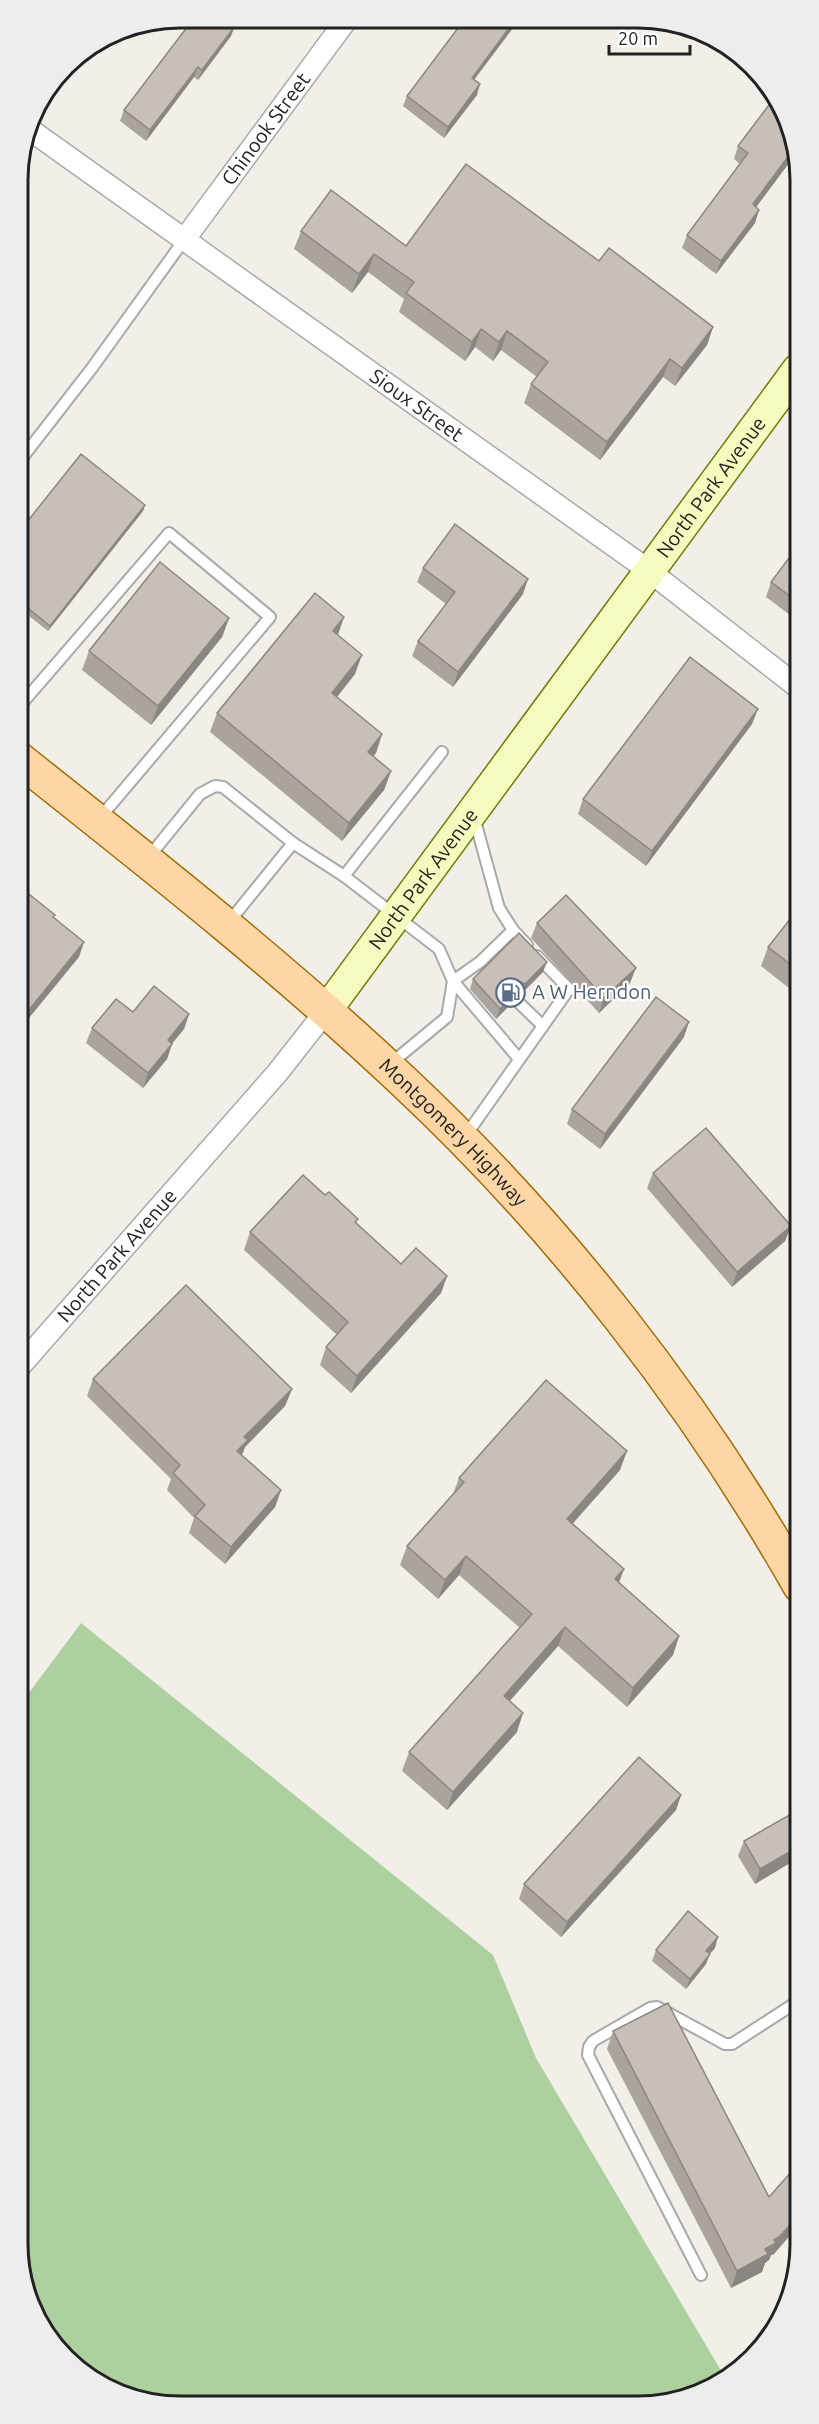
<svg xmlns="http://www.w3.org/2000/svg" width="819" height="2424" font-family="Ubuntu,sans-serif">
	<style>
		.forest { fill: #add19e }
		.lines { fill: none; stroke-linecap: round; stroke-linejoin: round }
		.lane-casing { stroke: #a9a9a9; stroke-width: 14 }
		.street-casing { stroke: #a9a9a9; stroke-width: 24 }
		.secondary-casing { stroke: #707d05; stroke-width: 33 }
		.primary-casing { stroke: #a06b00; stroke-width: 36 }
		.lane { stroke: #fff; stroke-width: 10 }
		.street { stroke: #fff; stroke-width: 21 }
		.secondary { stroke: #f7fabf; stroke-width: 30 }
		.primary { stroke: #fcd6a4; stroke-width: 33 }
		.wall { fill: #aba49e }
		.shaded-wall { fill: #8b8681 }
		.building { fill: #c7bfb8; stroke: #8b8681; stroke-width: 1.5 }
		.labels { text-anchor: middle; stroke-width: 4.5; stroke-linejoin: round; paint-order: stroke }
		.street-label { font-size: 20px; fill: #222; stroke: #fff }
		.service-label { font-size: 20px; fill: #4e5e75; stroke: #fff; text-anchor: start }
		.rim { fill: none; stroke: #222; stroke-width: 3 }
	</style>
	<rect width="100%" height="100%" fill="#f2efe9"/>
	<path class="forest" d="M81,1623L493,1955L536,2058L726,2379L720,2384L670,2403H149L66,2359L21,2275L20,1705Z"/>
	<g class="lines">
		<defs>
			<g id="lane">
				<path d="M19,462L92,368L184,240"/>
				<path d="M19,707L169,533L270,617L99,819"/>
				<path d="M474,817L499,908L513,930L527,945"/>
				<path d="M148,858L200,794L215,786L223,787L293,843L344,876L439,949L453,981L447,1017L389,1065"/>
				<path d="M344,876L442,752"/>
				<path d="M229,922L293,843"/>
				<path d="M513,930L480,962L453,981L519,1059"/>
				<path d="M516,1000L543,1026"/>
				<path d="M464,1138L569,989L537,956"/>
				<path d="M701,2275L588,2055L589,2047L593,2041L650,2008L657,2007L725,2044H732L800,2000"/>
			</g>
			<g id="street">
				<path id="s1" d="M29,129L648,570L799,688"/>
				<path id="s2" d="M184,240L347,19"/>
				<path id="s3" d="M20,1366L278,1072L326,1011"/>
			</g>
			<g id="secondary">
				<path id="s4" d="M326,1011L798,369"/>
			</g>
			<g id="primary">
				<path id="s5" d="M19,759C150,863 281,966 403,1081C559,1227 694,1400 800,1586"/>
			</g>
		</defs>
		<use href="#lane" class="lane-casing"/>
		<use href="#street" class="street-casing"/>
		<use href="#secondary" class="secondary-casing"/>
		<use href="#primary" class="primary-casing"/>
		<use href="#lane" class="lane"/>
		<use href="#street" class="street"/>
		<use href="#secondary" class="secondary"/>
		<use href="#primary" class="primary"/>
	</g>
	<g class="wall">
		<path d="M231,36L198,80L194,77L146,141L120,121L124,110Z"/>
		<path d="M474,80L477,95L444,138L403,106L407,96Z"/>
		<path d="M738,146L798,149V151L756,207L755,223L716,274L682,248L687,235L740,164L734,159Z"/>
		<path d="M301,231L406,246L599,261L713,327L707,345L675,386L663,377L600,460L524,403L531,384L537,377L501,350L493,361L475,347L465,361L399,312L404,299L368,272L352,293L294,249Z"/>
		<path d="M145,505L143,511L48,631L19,608V532Z"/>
		<path d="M798,546V621L766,597L771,582Z"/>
		<path d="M423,568L523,594L453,687L412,656L418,641L446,604L417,582Z"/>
		<path d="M344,617L338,635L355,674L337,697L382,734L376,753L373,756L391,771L384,790L342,841L210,732L217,713Z"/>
		<path d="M229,618L222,637L151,725L82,670L89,651Z"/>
		<path d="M752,724L646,866L578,814L583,799Z"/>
		<path d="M799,908V996L761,966L768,947Z"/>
		<path d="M537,923L630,983L599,1013L531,938Z"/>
		<path d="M543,972L521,994L517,993L514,994L510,1005L496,1019L470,989L473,979Z"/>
		<path d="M133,1012L189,1014L184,1029L172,1044L167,1059L143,1088L86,1043L92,1028Z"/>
		<path d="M684,1037L600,1149L567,1124L572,1109Z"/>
		<path d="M653,1173L791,1226L785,1241L732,1287L647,1188Z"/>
		<path d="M325,1195L358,1219L356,1223L401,1264L447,1276L441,1293L351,1393L320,1365L326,1347L337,1335L244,1250L250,1232Z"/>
		<path d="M799,1234V1245L796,1243Z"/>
		<path d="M93,1379L292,1389L285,1406L245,1447L242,1455L281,1490L275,1507L225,1564L189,1533L194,1518L167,1490L171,1479L87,1396Z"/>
		<path d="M620,1470L572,1524L619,1583L679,1636L673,1655L627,1707L558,1646L510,1701L517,1732L447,1810L402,1771L409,1752L520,1628L459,1575L438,1599L400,1565L407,1546L453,1494L459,1478Z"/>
		<path d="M681,1795L676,1810L561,1937L519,1899L524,1884Z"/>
		<path d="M800,1809V1880L790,1863L755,1884L738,1856L744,1841Z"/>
		<path d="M715,1948L709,1954L706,1964L686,1989L652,1961L656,1950Z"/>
		<path d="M613,2031L774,2254L771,2255L769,2260L765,2263L762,2272L731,2288L607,2049Z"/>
	</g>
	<g class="shaded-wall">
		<path d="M515,20H519L468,88L472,78Z"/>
		<path d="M235,26L231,36L198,80L202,70Z"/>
		<path d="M198,67L194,77L146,141L150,130Z"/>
		<path d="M480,84L477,95L444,138L448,127Z"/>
		<path d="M796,146L798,151L748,218L753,204Z"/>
		<path d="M759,210L755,223L716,274L721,261Z"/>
		<path d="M374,254L368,272L352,293L359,274Z"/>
		<path d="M713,327L707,345L675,386L682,368Z"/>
		<path d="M481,329L475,347L465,361L472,342Z"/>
		<path d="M507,331L501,350L493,361L499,342Z"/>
		<path d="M670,359L663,377L600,460L607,442Z"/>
		<path d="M145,505L143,511L48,631L50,626Z"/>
		<path d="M528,579L523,594L453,687L458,672Z"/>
		<path d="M344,617L337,636L333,631Z"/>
		<path d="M229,618L222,637L151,725L158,706Z"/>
		<path d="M362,655L355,674L325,712L332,693Z"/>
		<path d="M758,709L752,724L646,866L652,851Z"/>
		<path d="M382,734L376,753L361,771L368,752Z"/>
		<path d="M391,771L384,790L342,841L349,823Z"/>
		<path d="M84,942L79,957L20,1029V1021Z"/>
		<path d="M547,962L543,972L521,994L525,984Z"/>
		<path d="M636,968L630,983L599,1013L604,998Z"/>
		<path d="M521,982L517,993L511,994L512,988L515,984Z"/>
		<path d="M514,995L510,1005L496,1019L500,1009Z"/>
		<path d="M189,1014L184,1029L162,1055L168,1040Z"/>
		<path d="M689,1022L684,1037L600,1149L605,1134Z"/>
		<path d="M172,1044L167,1059L143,1088L148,1073Z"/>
		<path d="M791,1226L785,1241L732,1287L737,1272Z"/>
		<path d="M447,1276L441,1293L351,1393L357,1376Z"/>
		<path d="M292,1389L285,1406L245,1447L241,1457L237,1451L244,1437Z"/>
		<path d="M627,1451L620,1470L560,1538L567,1519Z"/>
		<path d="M281,1490L275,1507L225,1564L231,1547Z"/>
		<path d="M466,1556L459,1575L438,1599L445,1580Z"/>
		<path d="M624,1569L617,1588L615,1579Z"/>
		<path d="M565,1627L558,1646L497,1715L504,1696Z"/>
		<path d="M679,1636L673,1655L627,1707L633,1688Z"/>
		<path d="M523,1713L517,1732L447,1810L453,1792Z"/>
		<path d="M681,1795L676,1810L561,1937L567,1922Z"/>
		<path d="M796,1848L790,1863L755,1884L760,1869Z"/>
		<path d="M718,1937L715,1948L703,1962L706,1951Z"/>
		<path d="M710,1954L706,1964L686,1989L690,1979Z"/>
		<path d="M801,2213V2223L774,2254L771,2255L769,2260L765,2263L762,2272L731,2288L737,2271L765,2249Z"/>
	</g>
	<g class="building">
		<path d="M194,18H225L235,26L202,70L198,67L150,130L124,110Z"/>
		<path d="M464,20H515L472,78L480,84L448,127L407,96Z"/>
		<path d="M772,101L796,146L753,204L759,210L721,261L687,235L748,153L738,146Z"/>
		<path d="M466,164L599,261L609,248L713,327L682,368L670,359L607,442L531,384L548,362L507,331L499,342L481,329L472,342L406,293L414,282L374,254L359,274L301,231L331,190L406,246Z"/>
		<path d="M81,454L145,505L50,626L19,601V532Z"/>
		<path d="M455,524L528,579L458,672L418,641L455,592L423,568Z"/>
		<path d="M798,546V602L771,582Z"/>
		<path d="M160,562L229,618L158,706L89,651Z"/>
		<path d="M315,593L344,617L333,631L362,655L332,693L382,734L368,752L391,771L349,823L217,713Z"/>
		<path d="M690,657L758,709L652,851L583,799Z"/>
		<path d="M19,886L55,915L53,917L84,942L20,1021Z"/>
		<path d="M566,895L636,968L604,998L537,923Z"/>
		<path d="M799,908V971L768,947Z"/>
		<path d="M519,933L547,962L525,984L521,982L515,984L512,988L514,995L500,1009L473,979Z"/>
		<path d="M154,986L189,1014L168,1040L172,1044L148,1073L92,1028L116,999L133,1012Z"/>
		<path d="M656,997L689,1022L605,1134L572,1109Z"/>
		<path d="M706,1128L791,1226L737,1272L653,1173Z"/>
		<path d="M303,1175L325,1195L329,1192L358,1219L355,1222L401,1264L416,1248L447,1276L357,1376L326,1347L348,1322L250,1232Z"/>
		<path d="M186,1285L292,1389L244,1437L248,1440L237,1451L281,1490L231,1547L195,1516L205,1505L173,1473L180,1465L93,1379Z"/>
		<path d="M546,1380L627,1451L567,1519L624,1569L615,1579L679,1636L633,1688L565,1627L504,1696L523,1713L453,1792L409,1752L532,1614L466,1556L445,1580L407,1546L464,1482L459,1478Z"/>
		<path d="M639,1757L681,1795L567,1922L524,1884Z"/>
		<path d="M800,1809V1856L796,1848L760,1869L744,1841Z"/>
		<path d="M688,1911L718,1937L706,1951L710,1954L690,1979L656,1950Z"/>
		<path d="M668,2003L769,2197L801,2161V2213L780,2236L774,2240L776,2243L765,2249L768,2254L737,2271L613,2031Z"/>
	</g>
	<defs>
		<symbol id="fuel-ring" viewBox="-11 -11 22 22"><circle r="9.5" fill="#fff" stroke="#5c6f8a" stroke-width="1.5"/><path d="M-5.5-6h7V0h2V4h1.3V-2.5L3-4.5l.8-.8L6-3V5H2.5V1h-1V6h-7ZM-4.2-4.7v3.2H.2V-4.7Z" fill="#5c6f8a"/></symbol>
	</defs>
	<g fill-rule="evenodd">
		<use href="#fuel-ring" x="494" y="976" width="33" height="33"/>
	</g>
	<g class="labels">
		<g class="street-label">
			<text dy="7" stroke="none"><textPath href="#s2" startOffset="138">Chinook Street</textPath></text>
			<text dy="7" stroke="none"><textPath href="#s1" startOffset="476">Sioux Street</textPath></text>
			<text dy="7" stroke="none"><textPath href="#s4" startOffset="650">North Park Avenue</textPath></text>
			<text dy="7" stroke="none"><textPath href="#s4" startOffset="164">North Park Avenue</textPath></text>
			<text dy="7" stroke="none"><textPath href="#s5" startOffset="573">Montgomery Highway</textPath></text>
			<text dy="7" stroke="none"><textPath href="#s3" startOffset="147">North Park Avenue</textPath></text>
		</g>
		<g class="service-label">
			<text x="532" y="999">A W Herndon</text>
		</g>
	</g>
	<path d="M0 0H819V2424H0ZM180 28H638A152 152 0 0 1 790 180V2244A152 152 0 0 1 638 2396H180A152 152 0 0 1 28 2244V180A152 152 0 0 1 180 28Z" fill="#ededed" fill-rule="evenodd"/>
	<path class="rim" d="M180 28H638A152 152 0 0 1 790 180V2244A152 152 0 0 1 638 2396H180A152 152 0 0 1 28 2244V180A152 152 0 0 1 180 28Z"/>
	<path d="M609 45v9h81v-9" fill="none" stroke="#222222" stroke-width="3"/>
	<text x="618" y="45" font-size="18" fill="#222222" stroke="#ffffff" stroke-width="4.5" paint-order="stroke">20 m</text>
</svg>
